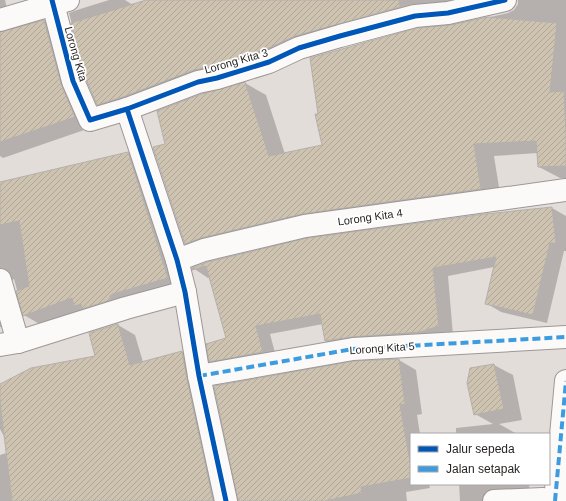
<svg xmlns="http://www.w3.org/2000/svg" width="566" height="501" font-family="Arial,sans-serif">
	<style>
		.shadow { fill: #0003 }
		.building { fill: url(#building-hatch); stroke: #b4b0ad }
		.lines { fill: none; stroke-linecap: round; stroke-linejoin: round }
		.minor-casing { stroke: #9d9896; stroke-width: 24 }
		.minor { stroke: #fbfaf9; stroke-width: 22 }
		.quiet { stroke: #3d9ce0; stroke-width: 4; stroke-dasharray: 8 4; stroke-linecap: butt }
		.cycleway-casing { stroke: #fff; stroke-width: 8 }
		.cycleway { stroke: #0057b8; stroke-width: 5 }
		.labels { text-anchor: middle; stroke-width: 3.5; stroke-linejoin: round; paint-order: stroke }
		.street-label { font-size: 11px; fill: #282422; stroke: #fff }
	</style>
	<defs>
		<pattern id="building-hatch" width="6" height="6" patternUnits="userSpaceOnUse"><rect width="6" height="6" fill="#cec3b0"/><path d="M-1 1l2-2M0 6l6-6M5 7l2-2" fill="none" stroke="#b1a797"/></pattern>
	</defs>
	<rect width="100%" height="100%" fill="#e3ddda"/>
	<g class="shadow">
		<path d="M0,0H5L10,22L7,28V32L44,21L63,32L93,127L3,158L0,156Z"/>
		<path d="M109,0H125L133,5L149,0H566V178H560L539,167L538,153L494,156L501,200L206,255L186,243L166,145L245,83L266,95L285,154L324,145L451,26L508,13L514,10L518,4V0L467,12L285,62L118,116L98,104L86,77L69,13L77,10Z"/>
		<path d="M128,153L147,164L187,288L43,326L24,315L14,279L9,282L15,325L0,327V183Z"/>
		<path d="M552,208L566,216V251H564L547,323L501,312L486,303L494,267L448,276L453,335L340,349L326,341L323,324L270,334L277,360L225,369L210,361L227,339L210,277L208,278L193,268L208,263Z"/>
		<path d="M118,325L135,335L143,362L182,352L199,362L228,501H0V455L12,451L0,429V385L97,356Z"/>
		<path d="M399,360L416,370L422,414L417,415L420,434H411V484H429L430,488L406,492L407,501H239Z"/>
		<path d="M494,365L513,375L522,420L499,424L517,434H456V428L493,424L475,414Z"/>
		<path d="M459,484H529L530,494L521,501H460Z"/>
	</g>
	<g class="building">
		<path d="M146,0H399L400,7L295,36L264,50L214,66L194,70L123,97L97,105L85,77L71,23Z"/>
		<path d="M488,17L557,23L550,92L564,91L566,133V166L538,167L536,141L474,144L481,189L302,214L201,238L185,244L153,147L165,144L157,111L202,94L245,82L269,156L322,145L315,114H318L310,58L417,28L451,25Z"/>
		<path d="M44,20L61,84L75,117L0,142V32Z"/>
		<path d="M128,152L168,278L113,294L110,296L111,300L82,309L81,304L74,306L72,298L23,316L16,291L29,286L19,221L0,225V182Z"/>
		<path d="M552,207L556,243H550L533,315L485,304L496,257L433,268L439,326L420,332L352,337L325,341L320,314L256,326L263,352L209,362L206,344L226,338L206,266L192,270V268L208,262L307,238L485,214Z"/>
		<path d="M118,324L130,365L182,351L187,379L213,501H12L0,402V384L31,368L95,356L89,333Z"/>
		<path d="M399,359L405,404L400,405L411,467V478L361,487L362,493L325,501H238L214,386L354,361Z"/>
		<path d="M494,364L504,409L474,415L467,383L470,368Z"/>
	</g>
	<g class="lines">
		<defs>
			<g id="minor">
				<path d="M52,0L73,81L90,120L127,109L198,82L217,78L269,62L299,48L340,36L415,16L448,13L505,0"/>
				<path d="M0,20L68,0"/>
				<path d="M127,109L177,260L185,292L199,376L226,501"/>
				<path d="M177,260L204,250L305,226L566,190"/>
				<path d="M0,280L18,342"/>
				<path d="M0,345L18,342L126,308L185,292"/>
				<path d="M199,376L353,349L566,337"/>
				<path d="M494,501L543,499L555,501"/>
				<path d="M555,501L566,381"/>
			</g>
		</defs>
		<use href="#minor" class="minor-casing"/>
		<use href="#minor" class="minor"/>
		<g class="quiet">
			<path d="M199,376L353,349L566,337"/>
			<path d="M555,501L566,381"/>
		</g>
		<defs>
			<g id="cycleway">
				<path d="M52,0L73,81L90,120L127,109L198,82L217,78L269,62L299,48L340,36L415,16L448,13L505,0"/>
				<path d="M127,109L177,260L185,292L199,376L226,501"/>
			</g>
		</defs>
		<use href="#cycleway" class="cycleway-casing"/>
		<use href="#cycleway" class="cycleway"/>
	</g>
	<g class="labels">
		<g class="street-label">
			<text transform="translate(76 54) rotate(74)" y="4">Lorong Kita</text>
			<text transform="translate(236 61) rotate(-16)" y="4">Lorong Kita 3</text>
			<text transform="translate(370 217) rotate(-8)" y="4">Lorong Kita 4</text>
			<text transform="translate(382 348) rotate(-4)" y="4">Lorong Kita 5</text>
		</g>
	</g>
	<rect x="410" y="433" width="140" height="52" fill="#ffffff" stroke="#a9a7a7"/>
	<rect x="418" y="446" width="20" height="6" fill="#0057b8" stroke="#a9a7a7"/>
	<text x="446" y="453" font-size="12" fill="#282422">Jalur sepeda</text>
	<rect x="418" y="466" width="20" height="6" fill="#3d9ce0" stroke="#a9a7a7"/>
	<text x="446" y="473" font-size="12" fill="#282422">Jalan setapak</text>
</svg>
